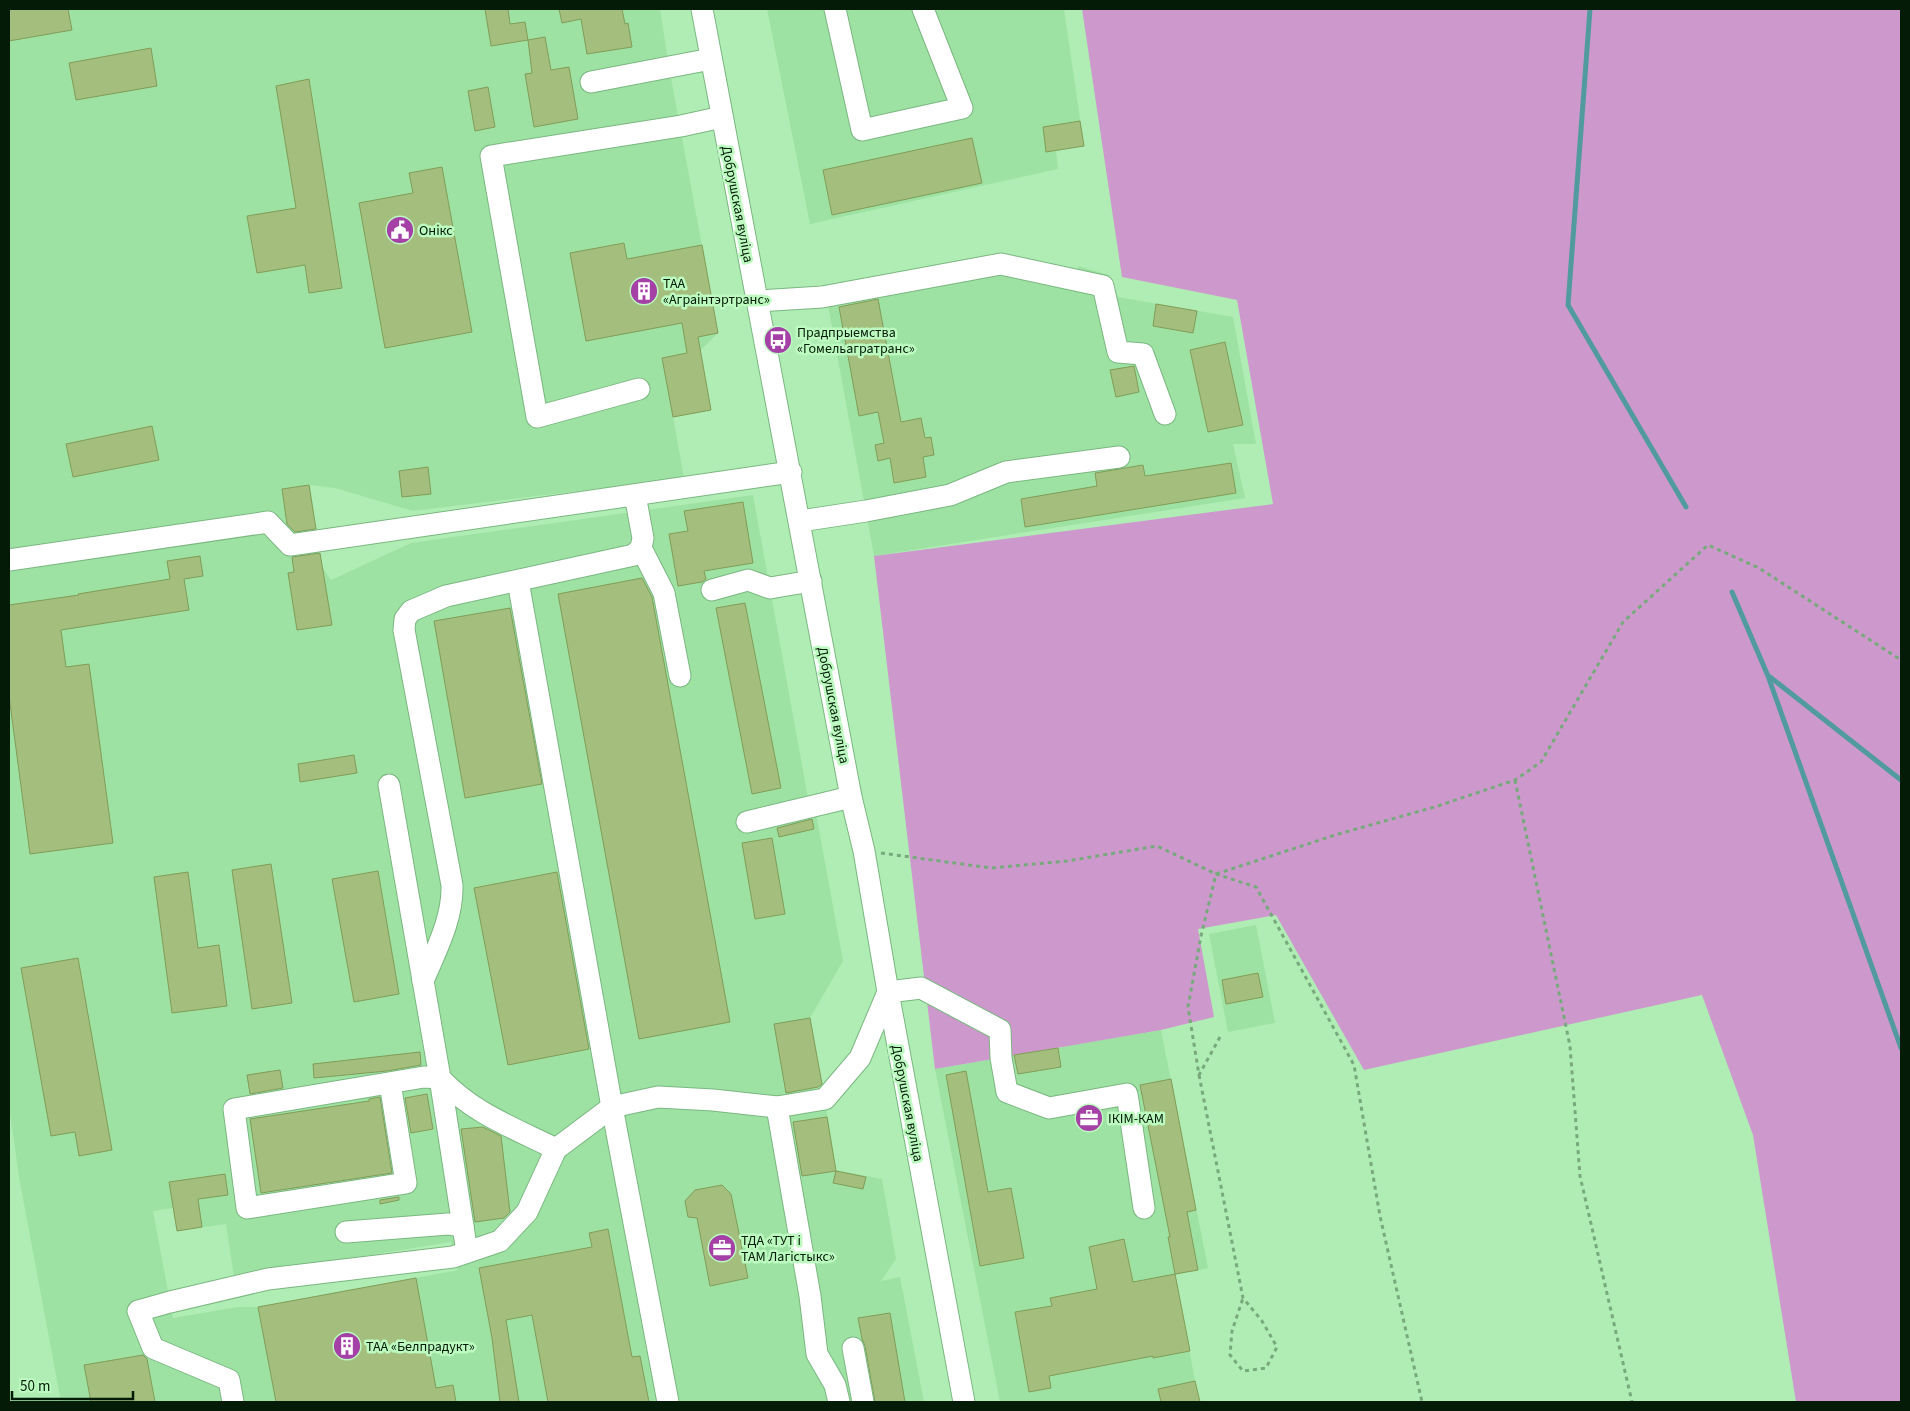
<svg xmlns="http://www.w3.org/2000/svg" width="1910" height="1411" font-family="'Source Sans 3',sans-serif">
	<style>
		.built { fill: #9de2a3; fill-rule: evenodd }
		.green { fill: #cd99cd }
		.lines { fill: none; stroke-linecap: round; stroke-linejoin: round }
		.stream { stroke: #519b9e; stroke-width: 5 }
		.building { fill: #a3be7d; stroke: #819d57 }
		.minor-casing { stroke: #7bb781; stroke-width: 23 }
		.path { stroke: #78a97c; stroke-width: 3; stroke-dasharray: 4 4; stroke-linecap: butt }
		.minor { stroke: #fff; stroke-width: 21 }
		.labels { text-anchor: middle; stroke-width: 5; stroke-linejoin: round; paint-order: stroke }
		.street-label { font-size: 14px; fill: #041c07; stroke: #bcfac0 }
		.poi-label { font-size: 14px; fill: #041c07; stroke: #bcfac0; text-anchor: start }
	</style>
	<rect width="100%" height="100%" fill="#afedb4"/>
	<g class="built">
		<path d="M9,9H660L669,67L718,333L700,351L711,410L673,417L684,478L413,511L335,488L310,485L322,567L331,580L411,543L753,495L808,798L813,797L843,961L810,1018L825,1099L836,1170L882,1179L896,1259L881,1281L900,1277L924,1402H61L19,1177L9,1107ZM173,1208L177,1231L226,1224L234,1277L451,1242L458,1270L258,1307H238L173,1318L153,1211Z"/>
		<path d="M767,9H1064L1084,146L1056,150L1058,169L810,224Z"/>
		<path d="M1078,266L1109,275L1118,297L1233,317L1256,444H1233L1245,498L874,556L828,305L1007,274L1079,289Z"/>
		<path d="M1256,925L1275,1023L1228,1032L1209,934Z"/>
		<path d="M1161,1030L1208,1268L1175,1275L1199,1402H1000L935,1069Z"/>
	</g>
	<path class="green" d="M1082,9H1901V1402H1796L1753,1135L1702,995L1364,1070L1276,915L1198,929L1214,1017L1161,1030L935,1069L874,556L1273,504L1237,300L1122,277Z"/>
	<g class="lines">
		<g class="stream">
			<path d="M1590,9L1568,305L1686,507"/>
			<path d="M1732,592L1768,676L1901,1048"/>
			<path d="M1770,677L1901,780"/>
		</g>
	</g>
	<g class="building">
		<path d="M9,9H68L72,30L9,41Z"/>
		<path d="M485,9H508L510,24L525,22L528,40L545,37L551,70L569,67L578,119L534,127L525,74L532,73L528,40L491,46Z"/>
		<path d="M559,9H622L625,24L628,23L632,47L587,54L581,19L562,23Z"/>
		<path d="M151,48L157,86L76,100L69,63Z"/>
		<path d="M309,79L342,288L309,293L305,265L257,273L247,216L296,208L276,86Z"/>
		<path d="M488,87L495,127L475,131L468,91Z"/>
		<path d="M1080,121L1084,146L1046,152L1043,127Z"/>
		<path d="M972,138L982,183L832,215L823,170Z"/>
		<path d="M442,167L472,332L385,348L359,203L413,193L409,173Z"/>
		<path d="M624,243L627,259L702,245L718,333L698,337L711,410L673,417L662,358L687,353L682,323L586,341L570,253Z"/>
		<path d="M878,299L901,422L921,418L925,438L931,437L934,455L923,457L926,477L894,483L890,458L878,461L875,445L884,443L878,412L859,416L839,307Z"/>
		<path d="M1156,304L1197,311L1193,333L1153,326Z"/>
		<path d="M1225,342L1243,425L1208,432L1190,350Z"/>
		<path d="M1134,366L1139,392L1116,397L1110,370Z"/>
		<path d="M152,426L159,460L73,477L66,444Z"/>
		<path d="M1231,463L1236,493L1025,527L1021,499L1097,486L1095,473L1143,465L1145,476Z"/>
		<path d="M428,467L431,494L402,497L399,471Z"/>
		<path d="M309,485L316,529L295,532L287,524L282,489Z"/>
		<path d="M743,502L753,563L704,571L706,579L702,582L678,586L669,534L688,531L684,511Z"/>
		<path d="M320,553L332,625L297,630L288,573L294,572L292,557Z"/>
		<path d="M200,556L203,576L184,579L189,610L61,630L66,667L89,664L113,843L30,854L9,696V605L79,595L78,594L170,579L167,561Z"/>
		<path d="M642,578L652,597L730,1022L639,1039L558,594Z"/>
		<path d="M745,603L781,788L752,794L716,608Z"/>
		<path d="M510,608L542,784L465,798L434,621Z"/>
		<path d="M354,755L357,773L300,782L298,764Z"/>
		<path d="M812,819L814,829L779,837L777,828Z"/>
		<path d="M772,838L785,914L755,919L742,843Z"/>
		<path d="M271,864L292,1003L252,1009L232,870Z"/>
		<path d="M378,871L399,994L354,1002L332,879Z"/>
		<path d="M188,872L198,948L219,945L227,1006L172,1013L154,877Z"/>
		<path d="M557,872L589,1049L508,1065L474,888Z"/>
		<path d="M78,958L112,1150L79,1156L75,1132L51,1136L21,968Z"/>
		<path d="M1258,973L1263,997L1226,1004L1222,980Z"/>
		<path d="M810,1018L822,1084L818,1087L786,1093L774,1024Z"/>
		<path d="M1058,1048L1061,1067L1018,1074L1014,1055Z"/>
		<path d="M420,1052L421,1065L387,1071L314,1078L313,1064Z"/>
		<path d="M280,1070L283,1088L250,1094L247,1075Z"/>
		<path d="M966,1071L988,1192L1011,1188L1024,1258L980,1266L946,1075Z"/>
		<path d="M1171,1079L1196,1210L1187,1212L1198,1270L1175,1274L1168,1237H1170L1140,1085Z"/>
		<path d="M427,1094L433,1129L411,1133L405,1098Z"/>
		<path d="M380,1097L392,1173L261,1193L250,1119L369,1101V1099Z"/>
		<path d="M827,1117L836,1171L802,1176L793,1122Z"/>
		<path d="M483,1127L501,1136L510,1212L504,1218L475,1222L461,1129Z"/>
		<path d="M836,1171L866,1177L863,1189L833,1183Z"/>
		<path d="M225,1174L228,1195L198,1199L202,1227L177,1231L169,1182Z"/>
		<path d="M722,1185L731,1194L748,1278L710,1286L697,1218L688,1217L685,1201L695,1190Z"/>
		<path d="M399,1197V1200L380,1204V1200Z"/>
		<path d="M608,1229L632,1357L640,1356L649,1402H548L532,1315L506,1320L519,1402H500L492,1338L479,1268L592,1247L589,1233Z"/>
		<path d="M1124,1239L1133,1282L1175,1274L1190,1351L1153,1358V1356L1049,1376L1051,1388L1029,1392L1015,1312L1052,1306L1050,1298L1097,1289L1089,1247Z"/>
		<path d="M416,1278L436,1388L453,1385L456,1402H276L258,1307Z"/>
		<path d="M890,1313L905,1402H875L865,1346L862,1339L858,1318Z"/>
		<path d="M143,1355L147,1359L155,1402H91L84,1365Z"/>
		<path d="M1195,1381L1200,1402H1161L1158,1389Z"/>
	</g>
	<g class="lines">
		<defs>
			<g id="minor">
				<path d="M702,9L851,797L864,851L888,992L964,1402"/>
				<path d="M835,9L862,130L962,108L923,9"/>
				<path d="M591,82L711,59"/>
				<path d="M757,301L822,297L1001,264L1103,286L1118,352L1143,354L1165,414"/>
				<path d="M639,389L537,417L491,156L681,126L722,117"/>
				<path d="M800,521L866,511L950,495L1006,472L1119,457"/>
				<path d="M641,548L664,593L680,676"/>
				<path d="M9,560L268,522L290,545L791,472"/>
				<path d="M518,581L612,1107L668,1402"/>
				<path d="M712,590L748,580L770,588L811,581"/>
				<path d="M389,785L440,1078C472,1113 514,1128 556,1149"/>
				<path d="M747,822L851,797"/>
				<path d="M423,981C436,950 453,919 452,885L404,630L405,619L411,611L446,596L634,555L641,548L643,538L635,495"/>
				<path d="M390,1083L406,1183L247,1208L234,1109L424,1077L440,1078L467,1252"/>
				<path d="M777,1107L810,1296L817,1354L835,1385L839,1402"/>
				<path d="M346,1232L448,1224L463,1226"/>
				<path d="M853,1348L863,1402"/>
				<path d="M233,1402L229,1380L153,1348L138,1311L170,1302L268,1279L453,1257L500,1241L527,1212L556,1149L612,1107L658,1097L713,1100L777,1107L825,1099L860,1058L888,992L921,988L1000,1030L1001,1058L1007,1092L1049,1108L1127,1094L1144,1208"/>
			</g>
		</defs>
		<use href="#minor" class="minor-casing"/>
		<g class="path">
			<path d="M1515,780L1570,1046L1580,1176L1632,1402"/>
			<path d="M881,853L991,868L1067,861L1157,846L1216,874L1335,835L1438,806L1515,780L1541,762L1623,622L1708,545L1759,568L1901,660"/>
			<path d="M1220,1037L1199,1075L1188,1007L1201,936L1216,874L1256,887L1354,1065L1380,1216L1422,1402"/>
			<path d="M1199,1075L1243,1298L1262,1321L1277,1347L1266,1368L1243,1371L1230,1355L1232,1331L1243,1298"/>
		</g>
		<use href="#minor" class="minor"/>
	</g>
	<defs>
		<symbol id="civic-disc" viewBox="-11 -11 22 22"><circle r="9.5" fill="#a440a6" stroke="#bcfac0"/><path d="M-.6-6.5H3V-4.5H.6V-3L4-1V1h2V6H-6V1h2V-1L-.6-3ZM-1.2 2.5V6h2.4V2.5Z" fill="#fff"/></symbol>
		<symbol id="building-disc" viewBox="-11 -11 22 22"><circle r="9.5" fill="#a440a6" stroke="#bcfac0"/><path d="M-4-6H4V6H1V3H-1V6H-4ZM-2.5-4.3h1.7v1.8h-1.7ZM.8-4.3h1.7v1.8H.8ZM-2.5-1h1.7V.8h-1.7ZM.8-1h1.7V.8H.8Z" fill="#fff"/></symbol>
		<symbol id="bus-disc" viewBox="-11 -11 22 22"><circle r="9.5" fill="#a440a6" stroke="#bcfac0"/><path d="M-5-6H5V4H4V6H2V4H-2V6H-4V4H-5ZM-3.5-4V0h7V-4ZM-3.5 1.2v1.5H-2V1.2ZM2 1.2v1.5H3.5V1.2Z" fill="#fff"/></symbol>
		<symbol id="office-disc" viewBox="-11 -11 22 22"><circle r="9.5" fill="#a440a6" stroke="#bcfac0"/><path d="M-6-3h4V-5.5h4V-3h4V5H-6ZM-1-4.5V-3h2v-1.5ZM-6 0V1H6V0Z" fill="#fff"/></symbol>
	</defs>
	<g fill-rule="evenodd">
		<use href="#civic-disc" x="384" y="214" width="32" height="32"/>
		<use href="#building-disc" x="628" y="275" width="32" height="32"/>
		<use href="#bus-disc" x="762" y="324" width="32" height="32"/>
		<use href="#office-disc" x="1073" y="1102" width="32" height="32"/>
		<use href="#office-disc" x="706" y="1232" width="32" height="32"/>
		<use href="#building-disc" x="331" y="1330" width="32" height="32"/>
	</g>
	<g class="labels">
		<g class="street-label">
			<text transform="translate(738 204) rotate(79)" y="5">Добрушская вуліца</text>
			<text transform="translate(834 705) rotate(79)" y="5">Добрушская вуліца</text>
			<text transform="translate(908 1103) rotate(79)" y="5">Добрушская вуліца</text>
		</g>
		<g class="poi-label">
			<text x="419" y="235">Онікс</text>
			<text x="663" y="288">ТАА<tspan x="663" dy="16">«Аграінтэртранс»</tspan></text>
			<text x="797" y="337">Прадпрыемства<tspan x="797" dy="16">«Гомельагратранс»</tspan></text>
			<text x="1108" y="1123">ІКІМ-КАМ</text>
			<text x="741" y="1245">ТДА «ТУТ і<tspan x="741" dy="16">ТАМ Лагістыкс»</tspan></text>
			<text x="366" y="1351">ТАА «Белпрадукт»</text>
		</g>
	</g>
	<rect width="1910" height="1411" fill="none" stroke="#041c07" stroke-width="20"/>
	<path d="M12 1391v8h121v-8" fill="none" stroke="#041c07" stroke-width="2.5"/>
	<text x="20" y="1391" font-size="15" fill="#041c07" stroke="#bcfac0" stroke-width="4" paint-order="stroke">50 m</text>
</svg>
